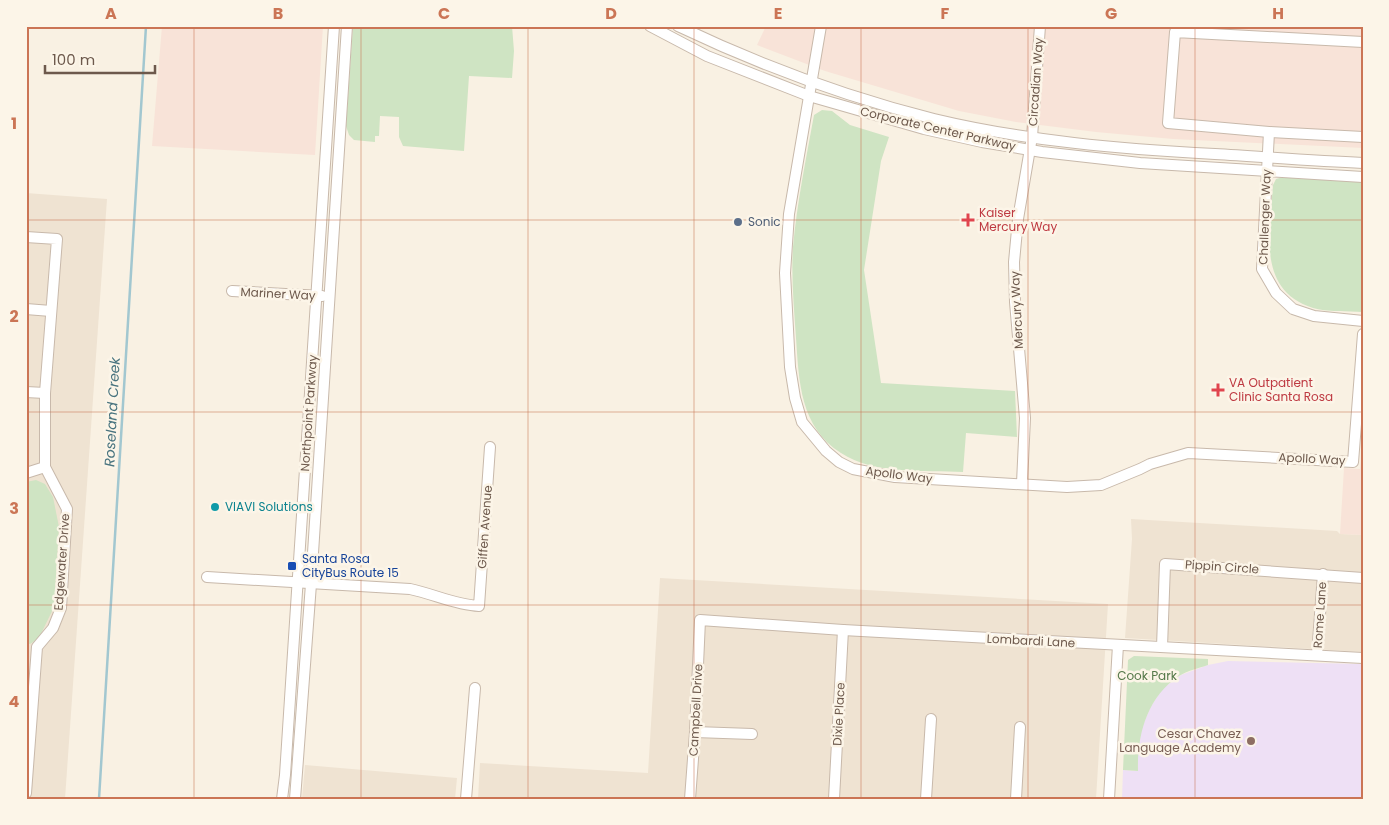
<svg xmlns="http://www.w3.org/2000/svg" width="1389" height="825" font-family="Poppins,sans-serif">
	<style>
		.residential { fill: #efe3d2 }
		.commercial { fill: #f8e3d8 }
		.education { fill: #eee0f5 }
		.green { fill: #cfe4c3 }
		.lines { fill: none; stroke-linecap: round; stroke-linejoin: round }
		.stream { stroke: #a2c7d0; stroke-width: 2.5 }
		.minor-casing { stroke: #c8b9ab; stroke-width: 12 }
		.minor { stroke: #fff; stroke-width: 10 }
		.grid { fill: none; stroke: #cb7555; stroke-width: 1; stroke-opacity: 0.55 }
		.health-dot { fill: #e0444e; stroke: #fcf5e8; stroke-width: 2 }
		.service-dot { fill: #5c6f8a; stroke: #fcf5e8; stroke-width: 2 }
		.culture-dot { fill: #0f9aa8; stroke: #fcf5e8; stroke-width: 2 }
		.transit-dot { fill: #1a4fb4; stroke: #fcf5e8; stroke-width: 2 }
		.education-dot { fill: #8d6e63; stroke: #fcf5e8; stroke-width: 2 }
		.labels { text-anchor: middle; stroke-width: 5; stroke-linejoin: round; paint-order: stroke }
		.street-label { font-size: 12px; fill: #6d594c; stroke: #fcf5e8 }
		.health-label { font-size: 12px; fill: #be3a42; stroke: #fcf5e8; text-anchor: start }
		.service-label { font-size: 12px; fill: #4e5e75; stroke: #fcf5e8; text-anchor: start }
		.culture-label { font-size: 12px; fill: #0d838f; stroke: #fcf5e8; text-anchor: start }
		.transit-label { font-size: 12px; fill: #164399; stroke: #fcf5e8; text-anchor: start }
		.park-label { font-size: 12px; fill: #547849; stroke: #fcf5e8 }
		.education-label { font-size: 12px; fill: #785e54; stroke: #fcf5e8; text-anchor: end }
		.water-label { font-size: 14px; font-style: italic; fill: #49747f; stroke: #fcf5e8 }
		.neatline { fill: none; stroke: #cb7555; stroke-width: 2 }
		.grid-label { font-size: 16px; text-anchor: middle; font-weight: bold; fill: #cb7555 }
	</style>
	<rect width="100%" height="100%" fill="#f9f1e3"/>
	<g class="residential">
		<path d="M26,193L107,199L65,799H26Z"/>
		<path d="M1131,519L1337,531L1340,534L1363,535V652L1125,638L1132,539Z"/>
		<path d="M660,578L1108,604L1096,799H478L480,763L648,773Z"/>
		<path d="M305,765L457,778L455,799H302Z"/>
	</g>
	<g class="commercial">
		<path d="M162,26H323L315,155L152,146Z"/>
		<path d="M766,26L1363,27V148L1173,139L1096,132L1016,122L959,111L825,71L757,45Z"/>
		<path d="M1363,426V535L1340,534L1344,468L1360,469Z"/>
	</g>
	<path class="education" d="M1228,661L1363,664V799H1122L1123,770L1138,771L1137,755L1142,727L1150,708L1162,689L1181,675L1208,665Z"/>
	<g class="green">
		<path d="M353,26H512L514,51L512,78L469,76L464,151L403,146L399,137V117L380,116L379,136H375V142L354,140L349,135L346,126Z"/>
		<path d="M822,110L832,111L850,125L889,137L881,161L864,270L881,383L1015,391L1017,437L966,433L963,472C925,470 874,475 841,453C800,427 799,382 796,338C794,308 791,277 793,247C797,203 806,159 814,115Z"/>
		<path d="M1283,177L1363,182V312C1348,311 1326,312 1313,308C1256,290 1270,230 1273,185L1276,179Z"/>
		<path d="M36,480L45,484L53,497L59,527L54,607L39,638L30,644L26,643V482Z"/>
		<path d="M1134,656L1208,659V665C1199,668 1187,671 1179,676C1147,697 1137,735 1138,771L1123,770L1128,660Z"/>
	</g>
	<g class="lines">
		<path class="stream" d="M99,799L146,26"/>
		<defs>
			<g id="minor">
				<path d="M650,26L707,56L809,96L924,129L982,142L1042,152L1140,163L1363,177"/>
				<path d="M678,26C760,65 846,97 934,119C1026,141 1121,149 1215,154C1265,157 1314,161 1363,163"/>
				<path d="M821,26L789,214L785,273L790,367L795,398L802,422L826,451L839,462L853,469L895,477L1067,487L1101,485L1140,469L1150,464L1188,453L1353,462L1363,334"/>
				<path d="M1363,42L1175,32L1168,123L1269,132L1363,137"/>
				<path d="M1269,132L1262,269L1276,293L1293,309L1314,316L1363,321"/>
				<path d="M26,237L57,239L45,393V467L67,509L61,608L53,628L37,647L26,793"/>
				<path d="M232,291L322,296"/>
				<path d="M26,309L51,311"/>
				<path d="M26,392L45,393"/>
				<path d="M26,473L45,467"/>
				<path d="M1022,483L1025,418L1015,302L1014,262L1018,219L1032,137L1040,26"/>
				<path d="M207,577L410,589C434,594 455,605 479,606L490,447"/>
				<path d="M1162,647L1165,564L1363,578"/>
				<path d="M1317,655L1323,574"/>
				<path d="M695,732L752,734"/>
				<path d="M282,799L285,775L334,26"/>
				<path d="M295,799L311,584L347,26"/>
				<path d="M466,799L475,688"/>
				<path d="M690,799L695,732L700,620L843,630L1363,658"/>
				<path d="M834,799L843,630"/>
				<path d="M926,799L931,719"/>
				<path d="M1016,799L1020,727"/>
				<path d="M1109,799L1118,645"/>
			</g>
		</defs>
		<use href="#minor" class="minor-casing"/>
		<use href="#minor" class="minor"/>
	</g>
	<path class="grid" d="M194,26V799M361,26V799M528,26V799M694,26V799M861,26V799M1028,26V799M1195,26V799M26,220H1363M26,412H1363M26,605H1363"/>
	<g class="health-dot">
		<path d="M965.5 212.5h5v5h5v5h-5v5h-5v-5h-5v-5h5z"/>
		<path d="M1215.5 382.5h5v5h5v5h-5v5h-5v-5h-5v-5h5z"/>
	</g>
	<circle class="service-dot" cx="738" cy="222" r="5"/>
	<circle class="culture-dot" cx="215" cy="507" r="5"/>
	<rect class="transit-dot" x="287" y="561" width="10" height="10" rx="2.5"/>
	<circle class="education-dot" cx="1251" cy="741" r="5"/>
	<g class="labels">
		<g class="street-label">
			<text transform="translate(1036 82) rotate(-86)" y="4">Circadian Way</text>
			<text transform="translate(938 129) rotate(13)" y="4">Corporate Center Parkway</text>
			<text transform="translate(1265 217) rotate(-88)" y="4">Challenger Way</text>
			<text transform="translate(278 294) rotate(3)" y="4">Mariner Way</text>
			<text transform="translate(1017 310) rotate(-93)" y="4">Mercury Way</text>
			<text transform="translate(309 413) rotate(-86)" y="4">Northpoint Parkway</text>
			<text transform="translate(1312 459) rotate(3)" y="4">Apollo Way</text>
			<text transform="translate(899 475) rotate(7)" y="4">Apollo Way</text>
			<text transform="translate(485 527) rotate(-86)" y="4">Giffen Avenue</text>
			<text transform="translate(62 562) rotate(-86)" y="4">Edgewater Drive</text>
			<text transform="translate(1222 567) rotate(4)" y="4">Pippin Circle</text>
			<text transform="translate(1320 615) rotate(-86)" y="4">Rome Lane</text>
			<text transform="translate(1031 641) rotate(3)" y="4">Lombardi Lane</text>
			<text transform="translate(696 710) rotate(-87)" y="4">Campbell Drive</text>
			<text transform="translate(839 714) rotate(-87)" y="4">Dixie Place</text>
		</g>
		<g class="health-label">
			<text x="979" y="217">Kaiser<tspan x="979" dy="14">Mercury Way</tspan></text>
			<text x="1229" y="387">VA Outpatient<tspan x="1229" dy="14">Clinic Santa Rosa</tspan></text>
		</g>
		<g class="service-label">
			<text x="748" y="226">Sonic</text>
		</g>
		<g class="culture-label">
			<text x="225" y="511">VIAVI Solutions</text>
		</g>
		<g class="transit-label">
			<text x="302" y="563">Santa Rosa<tspan x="302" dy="14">CityBus Route 15</tspan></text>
		</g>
		<g class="park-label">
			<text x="1147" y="680">Cook Park</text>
		</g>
		<g class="education-label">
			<text x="1241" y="738">Cesar Chavez<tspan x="1241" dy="14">Language Academy</tspan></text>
		</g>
		<g class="water-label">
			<text transform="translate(112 412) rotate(-87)" y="5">Roseland Creek</text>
		</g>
	</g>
	<rect width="1389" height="825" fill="none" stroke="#fcf5e8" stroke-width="55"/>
	<path d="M45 65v8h110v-8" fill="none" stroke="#6d594c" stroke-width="2.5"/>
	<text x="52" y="65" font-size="15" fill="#6d594c" stroke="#fcf5e8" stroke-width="4" paint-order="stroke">100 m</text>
	<rect x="28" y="28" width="1334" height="770" class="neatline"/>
	<g class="grid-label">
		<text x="111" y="19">A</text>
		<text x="278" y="19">B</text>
		<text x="444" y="19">C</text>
		<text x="611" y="19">D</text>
		<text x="778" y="19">E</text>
		<text x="945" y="19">F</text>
		<text x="1111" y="19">G</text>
		<text x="1278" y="19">H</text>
		<text x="14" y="129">1</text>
		<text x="14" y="322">2</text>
		<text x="14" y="514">3</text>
		<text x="14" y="707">4</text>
	</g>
</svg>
